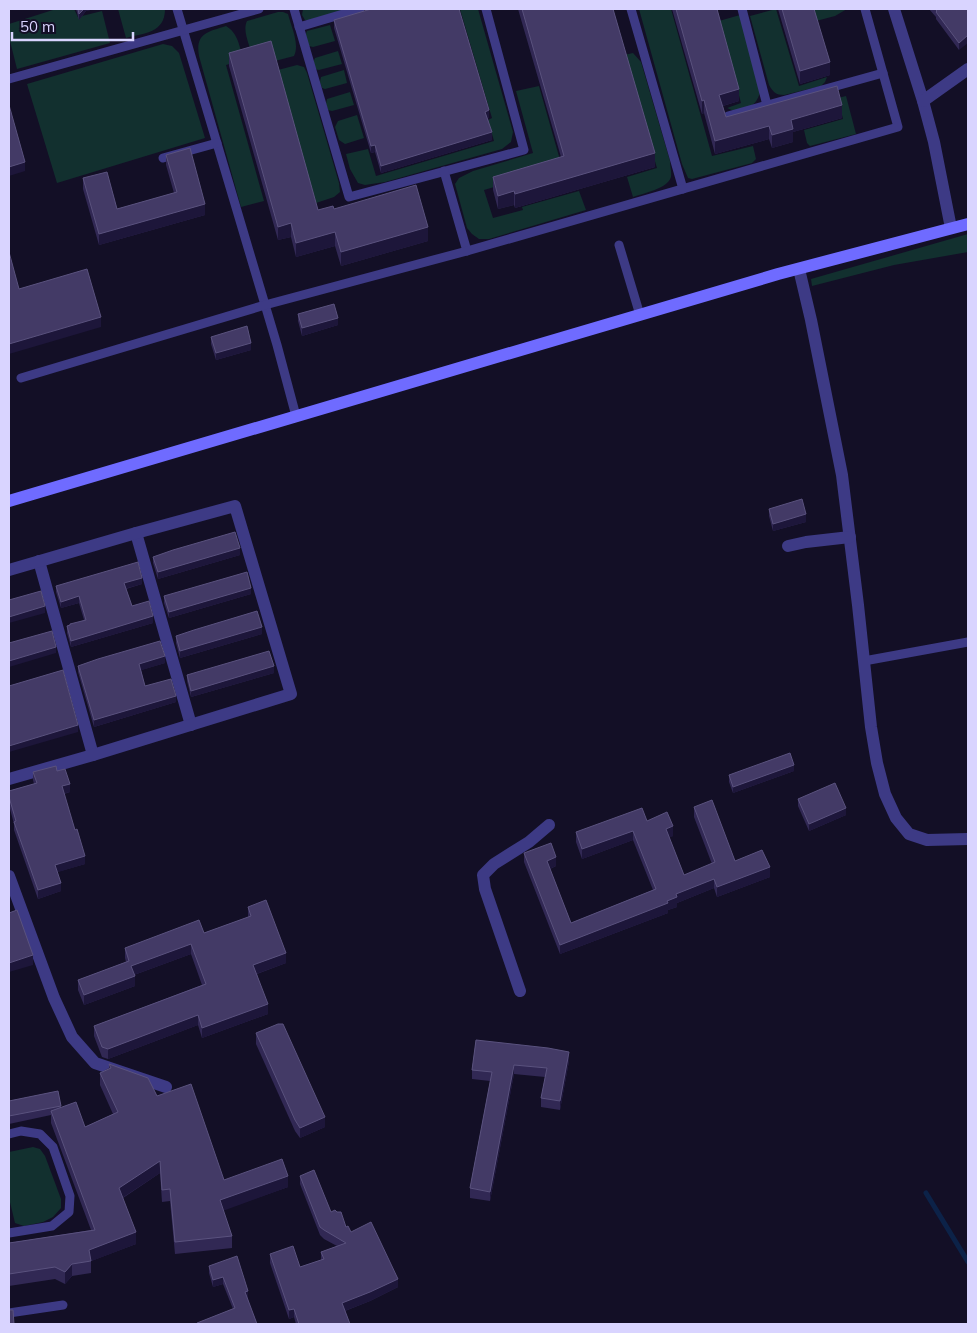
<svg xmlns="http://www.w3.org/2000/svg" width="977" height="1333" font-family="Mulish,sans-serif">
	<style>
		.green { fill: #12302f }
		.lines { fill: none; stroke-linecap: round; stroke-linejoin: round }
		.stream { stroke: #0c2248; stroke-width: 5 }
		.service { stroke: #3d3a85; stroke-width: 9 }
		.minor { stroke: #3d3a85; stroke-width: 12 }
		.secondary { stroke: #6f6bff; stroke-width: 12 }
		.wall { fill: #312854 }
		.shaded-wall { fill: #1d163a }
		.building { fill: #433a66; stroke: #5a527e }
	</style>
	<rect width="100%" height="100%" fill="#130f26"/>
	<g class="green">
		<path d="M56,9H74L78,17L102,11L110,43L17,69L9,37V24Z"/>
		<path d="M118,9H165C165,33 144,33 126,38Z"/>
		<path d="M303,9H347L310,20H305L302,15Z"/>
		<path d="M460,9H478L513,132L511,142L502,149L385,182L365,185L358,183L350,169L346,154L368,149L376,176L494,141L488,120L492,118Z"/>
		<path d="M639,9H671L712,156L753,146L756,159L752,163L692,179L688,178L682,164Z"/>
		<path d="M776,9L799,86L827,77L825,82L821,86L784,95C776,95 773,92 769,85L750,16Z"/>
		<path d="M812,9H847L835,16L816,21Z"/>
		<path d="M278,12H283L288,14C291,26 300,44 294,56L275,61L253,57C250,46 242,31 247,21Z"/>
		<path d="M740,15L760,92C756,108 747,107 734,111L727,108L741,103L719,21Z"/>
		<path d="M330,25L335,41L313,47L309,46L305,36L307,31Z"/>
		<path d="M226,26C238,33 240,47 243,60L226,65L264,201L241,207L199,56C195,33 208,32 226,26Z"/>
		<path d="M163,44L172,46L179,53L205,138L57,183L27,84Z"/>
		<path d="M338,51L342,64L319,70L315,69L313,63L315,58Z"/>
		<path d="M633,53L641,62L670,161C670,166 672,173 671,177C667,189 644,193 633,197L627,177L657,168L624,55Z"/>
		<path d="M297,65L304,67L307,73L339,183L340,192L334,197L316,203L278,70Z"/>
		<path d="M344,70L347,83L325,89L322,88L320,82L321,77Z"/>
		<path d="M539,86L562,167L484,190L493,218L523,210L522,207L579,191L586,210L489,239H479L472,234L467,228L455,184L459,178L473,171L533,153L516,91Z"/>
		<path d="M350,92L354,105L332,111L328,110L326,104L327,99Z"/>
		<path d="M846,96L856,134L810,146L807,143L804,130L843,119L838,98Z"/>
		<path d="M357,115L364,138L345,144L339,140L335,127L338,121Z"/>
		<path d="M968,234V252L894,265L812,286L811,279Z"/>
		<path d="M33,1147L40,1149L45,1156L61,1199V1208L53,1217L43,1222L24,1226L15,1223L9,1198V1152Z"/>
	</g>
	<g class="lines">
		<path class="stream" d="M926,1193L968,1262"/>
		<g class="service">
			<path d="M177,9L277,345L296,416"/>
			<path d="M294,9L349,197L524,150L486,9"/>
			<path d="M631,9L683,189"/>
			<path d="M742,9L767,105"/>
			<path d="M299,27L360,9"/>
			<path d="M9,79L259,9"/>
			<path d="M728,116L883,73"/>
			<path d="M163,158L217,143"/>
			<path d="M444,171L467,251"/>
			<path d="M619,245L640,315"/>
			<path d="M21,378L265,305L467,251L898,127L865,9"/>
			<path d="M864,661L968,642"/>
			<path d="M9,1134L21,1131L40,1134L53,1147L70,1196L69,1212L52,1226L9,1233"/>
			<path d="M9,1313L63,1305"/>
		</g>
		<g class="minor">
			<path d="M894,9L923,101L934,142L951,228"/>
			<path d="M923,101L968,69"/>
			<path d="M799,269L811,320L842,475L858,605L871,727L877,763L885,794L896,818L909,834L927,840L968,839"/>
			<path d="M136,533L191,725"/>
			<path d="M788,546L806,542L850,537"/>
			<path d="M39,561L93,755"/>
			<path d="M9,570L136,533L235,506L291,694L93,755L9,779"/>
			<path d="M9,876L54,998L72,1037L95,1063L166,1087"/>
			<path d="M520,991L485,889L483,875L494,864L529,842L549,825"/>
		</g>
		<path class="secondary" d="M9,501L778,274L968,224"/>
	</g>
	<g class="wall">
		<path d="M76,9H95L86,11L79,20Z"/>
		<path d="M518,9H613L655,167L515,208L514,205L498,209L493,190V177L561,157Z"/>
		<path d="M672,9H717L739,101L723,106L726,117L842,118L793,132V142L772,148L769,139L715,154L704,113L702,114Z"/>
		<path d="M778,9H814L830,75L800,84Z"/>
		<path d="M929,9H968L959,50L936,19V17Z"/>
		<path d="M334,20L489,118H488L492,140L381,173L375,152L371,153L334,28Z"/>
		<path d="M229,53L318,210L334,209L428,241L341,266L335,246L296,257L291,237L278,240L229,66Z"/>
		<path d="M166,155L205,215L99,245L83,189V178L117,209L174,193L166,165Z"/>
		<path d="M298,314L338,325L302,336L298,321Z"/>
		<path d="M211,337L251,350L216,360L211,344Z"/>
		<path d="M769,509L806,522L773,531L769,516Z"/>
		<path d="M240,555L158,579L153,563V557Z"/>
		<path d="M142,584L126,589L132,606L153,623L71,647L67,633V626L84,620L79,603L61,608L56,592V586Z"/>
		<path d="M251,594L169,618L164,603V596Z"/>
		<path d="M262,634L180,658L176,643V636Z"/>
		<path d="M165,663L141,670L145,686L176,702L94,727L78,672V666Z"/>
		<path d="M274,673L191,697L187,681V675Z"/>
		<path d="M57,771L70,792L64,794L85,864L57,872L61,891L38,899L14,830V824L9,805V791L34,784L33,780V772Z"/>
		<path d="M794,771L733,793L729,782V775Z"/>
		<path d="M798,799L846,815L809,831L798,806Z"/>
		<path d="M694,807L735,861L770,877L717,897L714,888L677,903V907L668,910V913L560,954L524,862V853L556,866L550,869L571,923L653,890L633,840L582,859L576,842V832L647,821L673,836L669,837L684,875L712,864L694,817Z"/>
		<path d="M248,907L286,963L257,974L268,1014L202,1038L198,1025L108,1059L102,1057L94,1036V1026L202,985L191,954L134,975L135,986L84,1005L78,990V980L126,962L125,958V948L204,933L248,917Z"/>
		<path d="M256,1033L325,1127L300,1138L295,1131L256,1044Z"/>
		<path d="M476,1040L569,1061L560,1110L541,1107V1098L545,1077L514,1074L490,1201L470,1198V1188L490,1081L472,1079V1070Z"/>
		<path d="M109,1064L157,1096L224,1180L288,1187L223,1210L232,1236V1248L175,1254L170,1201L162,1202L160,1173L123,1198L136,1244L91,1261V1273L72,1276L65,1284L55,1279L9,1286V1243L91,1230L51,1123V1115L9,1124V1101L58,1091L61,1107L85,1127L113,1114L100,1085V1073L109,1068Z"/>
		<path d="M300,1176L331,1212L351,1232L398,1287L370,1301L345,1311L350,1324H296L294,1317L289,1319L270,1263V1254L300,1267L321,1260V1252L337,1246L324,1239L320,1235L300,1184Z"/>
		<path d="M209,1266L248,1298H247L257,1324H197V1323L233,1309L223,1284L213,1287L209,1273Z"/>
	</g>
	<g class="shaded-wall">
		<path d="M84,9H95L86,11L79,20V14Z"/>
		<path d="M968,35V43L959,50V43Z"/>
		<path d="M830,62V75L800,84V71Z"/>
		<path d="M739,89V101L719,107V95Z"/>
		<path d="M704,100V113L702,114V101Z"/>
		<path d="M842,105V118L793,132V142L772,148V135L791,120Z"/>
		<path d="M489,110V118L485,119V112Z"/>
		<path d="M769,126V139L715,154V141Z"/>
		<path d="M492,132V140L381,173V166Z"/>
		<path d="M375,145V152L371,153V146Z"/>
		<path d="M655,153V167L515,208V194Z"/>
		<path d="M25,162V171L9,176V167Z"/>
		<path d="M514,191V205L498,209V196Z"/>
		<path d="M205,204V215L99,245V234Z"/>
		<path d="M291,223V237L278,240V227Z"/>
		<path d="M428,227V241L341,266V252Z"/>
		<path d="M335,232V246L296,257V243Z"/>
		<path d="M101,317V327L9,354V344Z"/>
		<path d="M338,318V325L302,336V328Z"/>
		<path d="M251,343V350L216,360V353Z"/>
		<path d="M806,514V522L773,531V524Z"/>
		<path d="M240,548V555L158,579V572Z"/>
		<path d="M142,578V584L124,589V583Z"/>
		<path d="M251,588V594L169,618V612Z"/>
		<path d="M79,596V603L61,608V602Z"/>
		<path d="M45,606V613L9,623V617Z"/>
		<path d="M153,616V623L71,647V641Z"/>
		<path d="M262,627V634L180,658V651Z"/>
		<path d="M56,647V653L9,667V661Z"/>
		<path d="M165,656V663L139,671V664Z"/>
		<path d="M274,666V673L191,697V691Z"/>
		<path d="M176,696V702L94,727V720Z"/>
		<path d="M78,725V732L9,752V746Z"/>
		<path d="M794,765V771L733,793V787Z"/>
		<path d="M70,784V792L62,794V786Z"/>
		<path d="M846,808V815L809,831V824Z"/>
		<path d="M673,826V836L666,839V829Z"/>
		<path d="M633,831V840L582,859V849Z"/>
		<path d="M85,856V864L55,873V865Z"/>
		<path d="M556,857V866L547,870V861Z"/>
		<path d="M770,867V877L717,897V887Z"/>
		<path d="M714,879V888L677,903V907L668,910V913L560,954V945L667,901L676,894Z"/>
		<path d="M61,883V891L38,899V890Z"/>
		<path d="M191,944V954L131,976V966Z"/>
		<path d="M286,953V963L253,975V965Z"/>
		<path d="M33,955V965L9,972V963Z"/>
		<path d="M135,976V986L84,1005V995Z"/>
		<path d="M268,1004V1014L202,1038V1028Z"/>
		<path d="M198,1015V1025L108,1059V1049Z"/>
		<path d="M569,1052V1061L560,1110V1101Z"/>
		<path d="M514,1065V1074L490,1201V1192Z"/>
		<path d="M325,1117V1127L300,1138V1128Z"/>
		<path d="M160,1161V1173L119,1200V1188Z"/>
		<path d="M288,1176V1187L220,1212V1200Z"/>
		<path d="M136,1232V1244L89,1262V1250Z"/>
		<path d="M72,1264V1276L65,1284V1272Z"/>
		<path d="M223,1277V1284L213,1287V1280Z"/>
		<path d="M398,1279V1287L370,1301L342,1312V1303Z"/>
		<path d="M248,1291V1298L245,1299V1292Z"/>
		<path d="M294,1309V1317L289,1319V1310Z"/>
	</g>
	<g class="building">
		<path d="M78,9H84L79,14Z"/>
		<path d="M371,9H459L489,110L485,112L492,132L381,166L375,145L371,146L334,20Z"/>
		<path d="M522,9H613L655,153L515,194L514,191L498,196L493,177L564,156Z"/>
		<path d="M676,9H717L739,89L719,95L726,117L837,86L842,105L791,120L793,129L772,135L769,126L715,141L704,100L702,101Z"/>
		<path d="M782,9H814L830,62L800,71Z"/>
		<path d="M935,9H968V35L959,43L936,12L937,11Z"/>
		<path d="M271,41L318,210L333,206L334,209L416,185L428,227L341,252L335,232L296,243L291,223L278,227L229,53Z"/>
		<path d="M9,105L25,162L9,167Z"/>
		<path d="M190,148L205,204L99,234L83,178L107,172L117,209L177,192L166,155Z"/>
		<path d="M9,252L19,289L87,269L101,317L9,344Z"/>
		<path d="M334,304L338,318L302,328L298,314Z"/>
		<path d="M247,326L251,343L216,353L211,337Z"/>
		<path d="M802,499L806,514L773,524L769,509Z"/>
		<path d="M235,532L240,548L158,572L153,557L173,550Z"/>
		<path d="M138,562L142,578L124,583L132,606L149,601L153,616L71,641L67,626L70,625V624L86,620L79,596L61,602L56,586Z"/>
		<path d="M247,572L251,588L169,612L164,596Z"/>
		<path d="M41,591L45,606L9,617V600Z"/>
		<path d="M257,611L262,627L180,651L176,636L194,630Z"/>
		<path d="M52,631L56,647L9,661V643Z"/>
		<path d="M160,641L165,656L139,664L145,686L171,679L176,696L94,720L78,666L98,659Z"/>
		<path d="M269,651L274,666L191,691L187,675Z"/>
		<path d="M63,670L78,725L9,746V686Z"/>
		<path d="M790,753L794,765L733,787L729,775Z"/>
		<path d="M56,766L57,771L65,769L70,784L62,786L75,830L77,829L85,856L55,865L61,883L38,890L14,822L16,821L9,797V791L37,783L33,772Z"/>
		<path d="M835,783L846,808L809,824L798,799Z"/>
		<path d="M712,800L735,861L762,850L770,867L717,887L714,879L676,894L677,897L667,901L668,903L560,945L524,853L551,843L556,857L547,861L571,923L656,889L633,831L582,849L576,832L642,808L647,821L667,812L673,826L666,829L684,875L715,862L694,807Z"/>
		<path d="M266,900L286,953L253,965L268,1004L202,1028L198,1015L108,1049L102,1047L94,1026L206,984L191,944L131,966L135,976L84,995L78,980L129,961L125,948L199,920L204,933L251,916L248,907Z"/>
		<path d="M17,910L33,955L9,963V913Z"/>
		<path d="M278,1024H283L325,1117L300,1128L295,1120L256,1033Z"/>
		<path d="M476,1040L548,1048L569,1052L560,1101L541,1098L547,1068L514,1065L490,1192L470,1188L492,1072L472,1070Z"/>
		<path d="M109,1064L148,1078L157,1096L191,1084L224,1180L282,1159L288,1176L220,1200L232,1236L175,1242L170,1189L162,1190L160,1161L119,1188L136,1232L89,1250L91,1261L72,1264L65,1272L55,1267L9,1274V1243L95,1230L51,1111L76,1102L85,1127L118,1112L100,1073L111,1068Z"/>
		<path d="M58,1091L61,1106L9,1116V1101Z"/>
		<path d="M314,1170L331,1212L335,1210L337,1212H341L346,1227L348,1226L351,1232L371,1222L398,1279L370,1292L342,1303L350,1324H299L294,1309L289,1310L270,1254L293,1246L300,1267L324,1259L321,1252L346,1243L324,1230L320,1227L300,1176Z"/>
		<path d="M237,1256L248,1291L245,1292L257,1324H197V1323L235,1308L223,1277L213,1280L209,1266Z"/>
		<path d="M9,1310H13L14,1324H9Z"/>
	</g>
	<rect width="977" height="1333" fill="none" stroke="#d9d4ff" stroke-width="20"/>
	<path d="M12 32v8h121v-8" fill="none" stroke="#d9d4ff" stroke-width="2.5"/>
	<text x="20" y="32" font-size="15" fill="#d9d4ff" stroke="#130f26" stroke-width="4" paint-order="stroke">50 m</text>
</svg>
